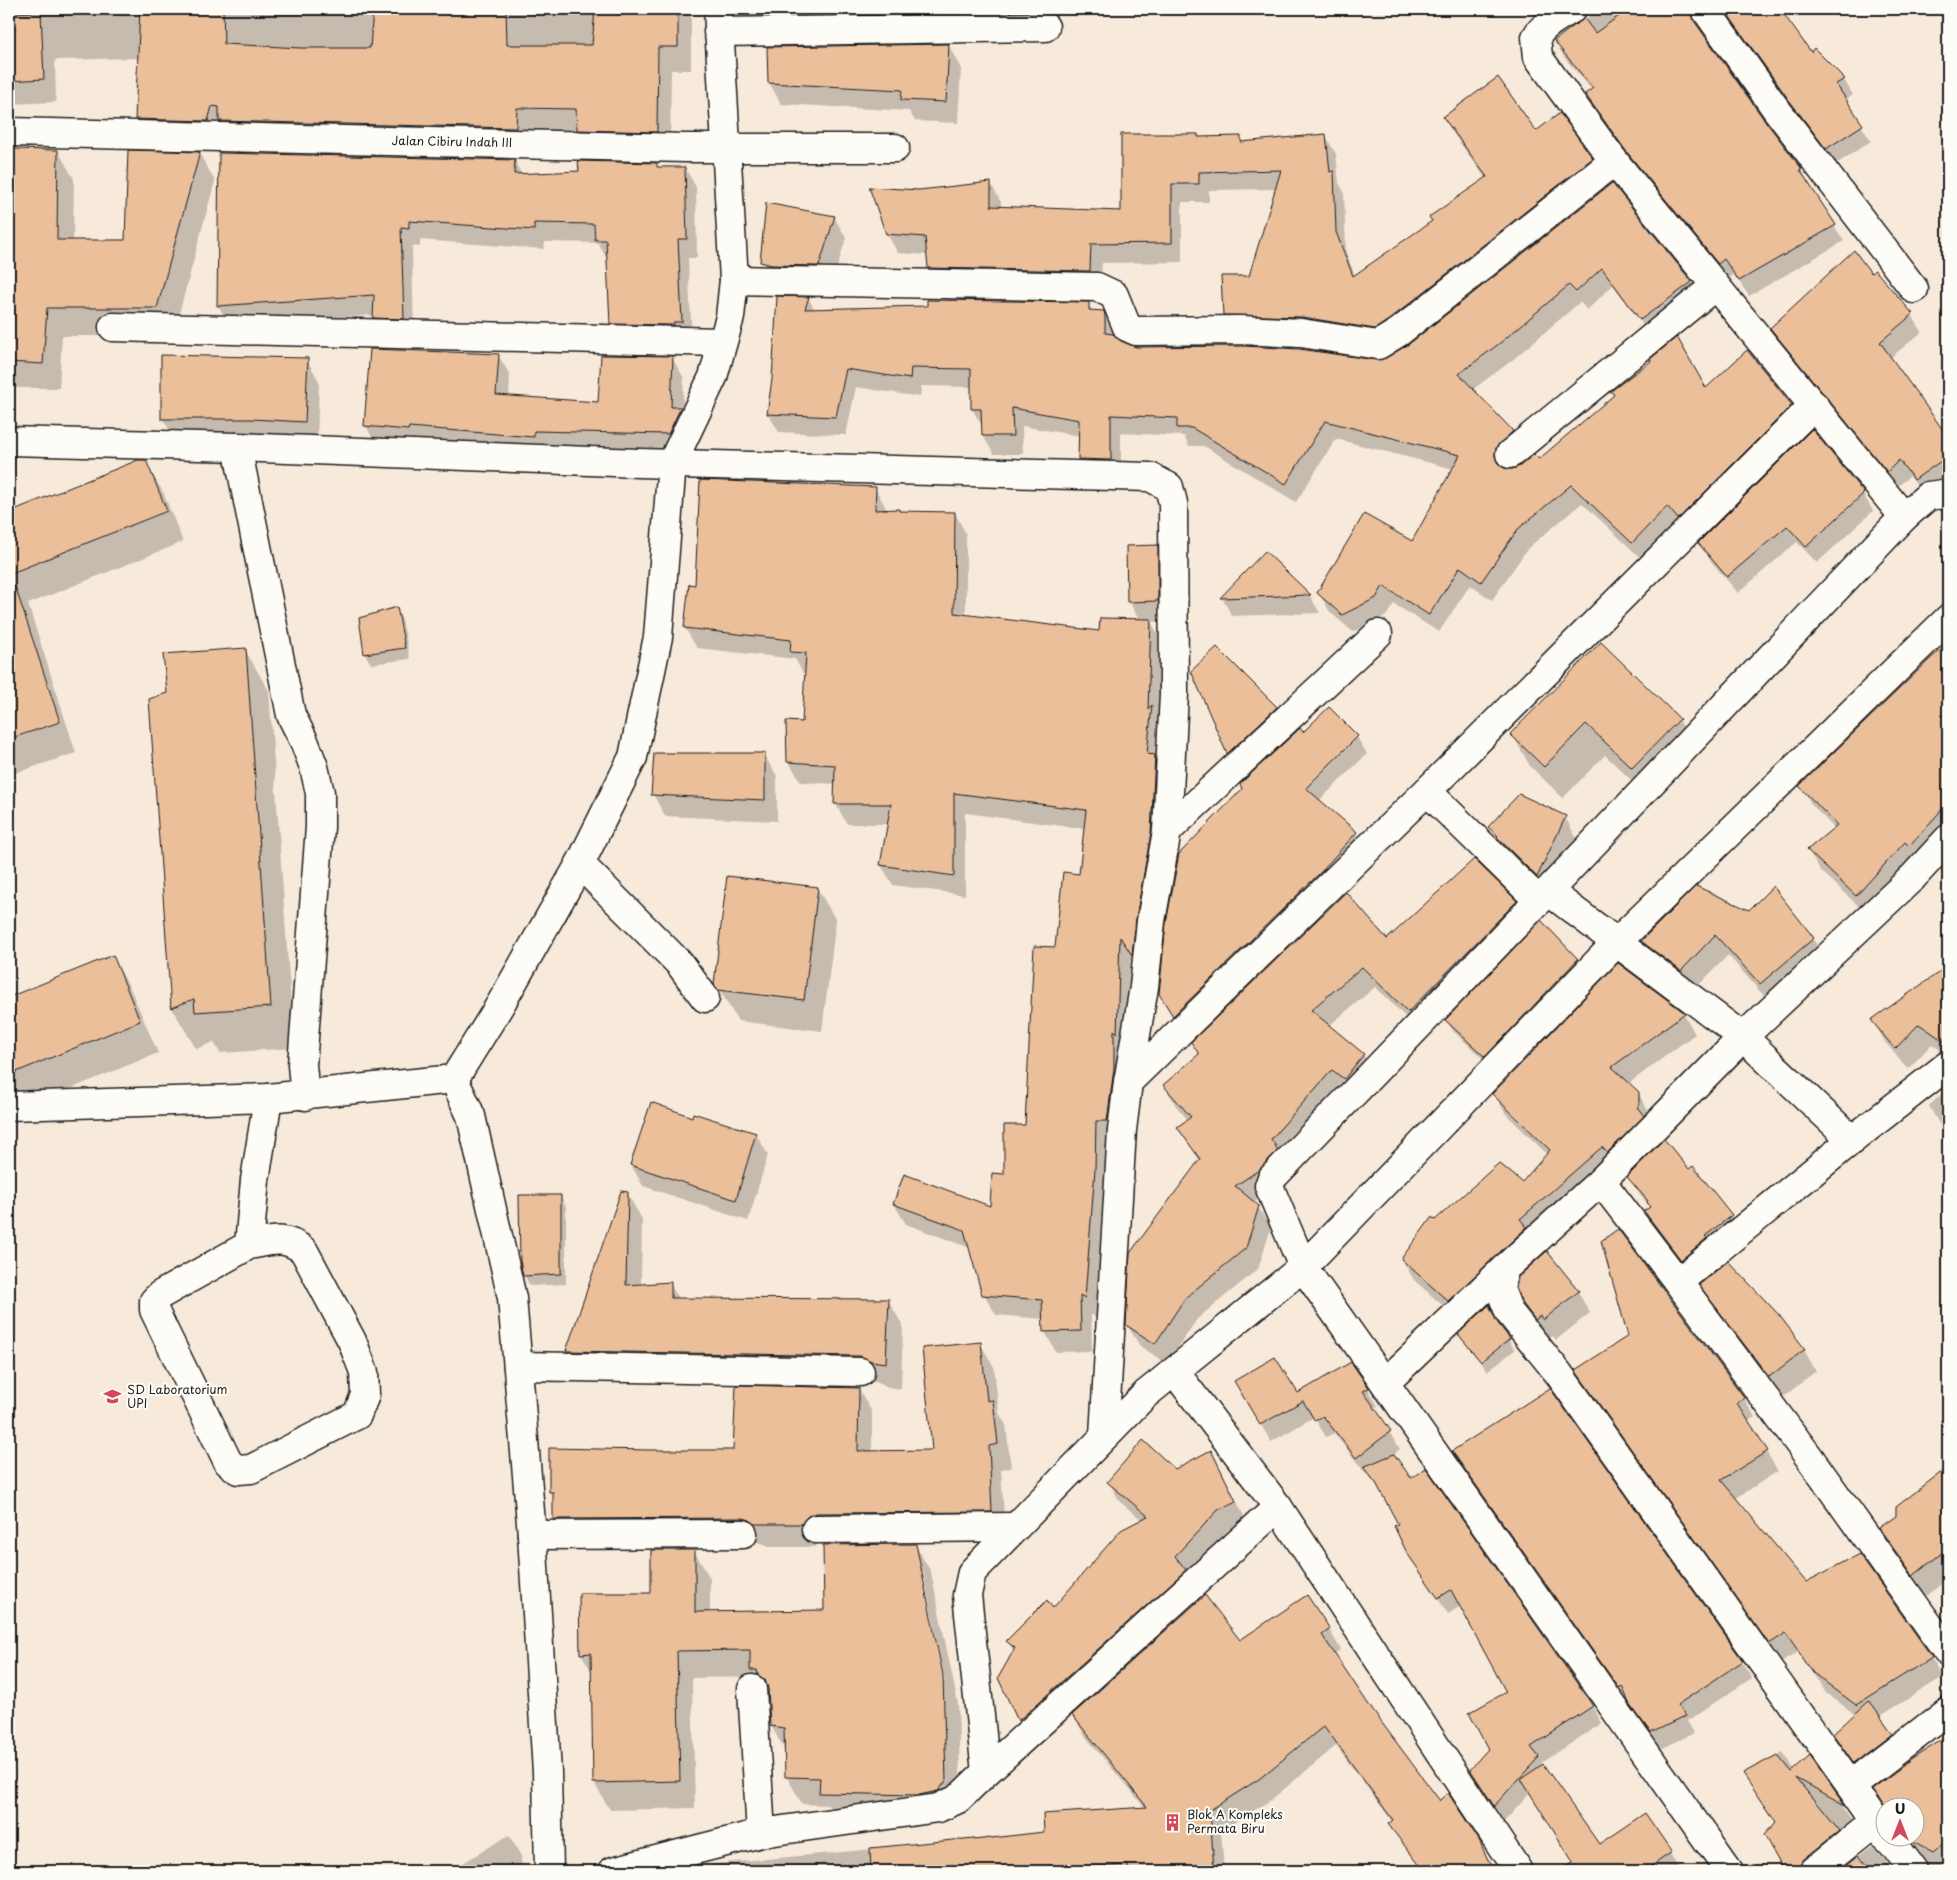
<svg xmlns="http://www.w3.org/2000/svg" width="1957" height="1880" font-family="'Playpen Sans',sans-serif">
	<style>
		.shadow { fill: #0003; fill-rule: evenodd }
		.building { fill: #ecbf9b; stroke: #1c1c1c }
		.lines { fill: none; stroke-linecap: round; stroke-linejoin: round }
		.minor-casing { stroke: #1c1c1c; stroke-width: 31 }
		.minor { stroke: #fdfcf7; stroke-width: 28 }
		.labels { text-anchor: middle; stroke-width: 4; stroke-linejoin: round; paint-order: stroke }
		.street-label { font-size: 12px; fill: #1c1c1c; stroke: #fdfcf7 }
		.poi-label { font-size: 12px; fill: #1c1c1c; stroke: #fdfcf7; text-anchor: start }
	</style>
	<rect width="100%" height="100%" fill="#f8eadb"/>
	<filter id="ink" filterUnits="userSpaceOnUse"><feTurbulence type="fractalNoise" baseFrequency=".02" numOctaves="2"/><feDisplacementMap in="SourceGraphic" scale="10" xChannelSelector="R" yChannelSelector="G"/><feConvolveMatrix kernelMatrix="1 2 1 2 8 2 1 2 1" color-interpolation-filters="sRGB"/></filter>
	<g filter="url(#ink)">
		<g class="shadow">
			<path d="M9,9H691V70H671L670,154L592,152L579,131L529,130V151L150,142L137,119L139,58L55,60L56,102L9,104Z"/>
			<path d="M769,9H904L902,33L780,35L769,15Z"/>
			<path d="M1599,9H1779L1811,54L1814,50L1844,80L1853,95L1845,100L1871,141L1836,164L1799,116L1728,16L1722,11L1699,19L1698,27L1762,119L1801,169L1810,185L1808,186L1844,241L1749,296L1734,274L1728,279L1637,167L1595,110L1586,95L1592,90L1564,57L1555,41Z"/>
			<path d="M948,45L961,67L958,123L915,121L909,111L781,104L769,82Z"/>
			<path d="M1444,118L1536,132L1591,159L1602,178L1401,338L1235,333L1224,314L1250,277L1277,189L1209,190V202H1182V262L1102,263L1100,290L940,287L929,268L928,255L898,253L887,234L920,192L991,184L1001,202V207L1122,213L1198,135L1200,138H1240L1244,143L1325,135L1336,154L1339,183L1344,192L1346,252L1355,276L1433,222L1486,179L1455,136Z"/>
			<path d="M9,150L58,151L74,179L73,241H126L199,153L215,181L173,336H62L59,388H9Z"/>
			<path d="M514,161L522,175L580,173L656,164L659,168H685L696,187L697,258H688L692,341L623,343L611,323L607,259L598,243L545,242L544,249L420,240V247L412,246L414,338L385,337L374,315L229,325L218,305Z"/>
			<path d="M1611,185L1691,283L1702,301L1652,337L1613,285L1587,310L1580,302L1510,362L1472,390L1512,432L1522,451L1506,467L1505,470L1512,471L1539,461L1706,390L1791,405L1802,424L1643,560L1582,503L1528,548L1492,600L1470,585L1439,632L1394,604L1386,616L1353,632L1330,612L1319,593L1413,543L1454,469L1336,439L1296,502L1204,446H1189L1184,436L1121,433V478L1090,477L1079,459L1080,436L1022,426L1023,454H994L983,436V427L972,409V387L921,386L920,397L856,387L846,435L779,432L768,414L808,298L815,310L1088,304L1093,312H1103L1114,331L1115,338L1120,342L1136,348L1376,362L1387,359L1409,345Z"/>
			<path d="M834,217L846,238L831,287L774,283L762,261Z"/>
			<path d="M1875,272L1912,315L1922,332L1890,358L1948,439V479L1924,496L1910,476L1897,487L1781,345L1772,328Z"/>
			<path d="M498,355L510,375L509,397L599,403L672,358L684,378L680,454L377,446L366,426Z"/>
			<path d="M163,356L307,360L319,381L317,443L175,440L163,419Z"/>
			<path d="M139,461H145L163,492L183,542L28,604L76,753L9,775V514Z"/>
			<path d="M875,488L887,510L900,513H955L966,534V615L1100,632L1139,620L1129,601L1157,546L1169,567V621L1151,622L1162,641L1163,727L1143,973L1131,955L1128,1051L1119,1141H1107L1106,1190L1096,1318L1091,1314L1092,1351L1056,1352L1045,1332L1044,1319L996,1315L984,1294L970,1248L906,1224L894,1204L991,1208L1026,1127L1056,949L1080,875L1086,829L965,813V895L893,885L881,865L888,824H847L835,803L836,784L801,782L789,762L803,723L806,673H803L795,659L697,648L685,628L696,586Z"/>
			<path d="M1863,494L1873,511L1817,563L1797,542L1738,593L1710,560L1700,543Z"/>
			<path d="M1265,553L1310,596L1320,613L1232,616L1222,598Z"/>
			<path d="M396,609L402,619L410,659L371,664L365,654L360,619Z"/>
			<path d="M1601,643L1679,720L1698,751L1651,799L1605,755L1563,798L1530,766L1512,734Z"/>
			<path d="M1948,645V834L1867,914L1820,870L1809,851L1834,828L1812,805L1801,786L1930,661Z"/>
			<path d="M245,650L269,691L294,1048L220,1053L214,1042L196,1049L172,1008L150,700L168,694Z"/>
			<path d="M1192,671L1276,707L1287,725L1238,771L1228,753Z"/>
			<path d="M1329,708L1357,737L1367,754L1319,801L1356,833L1365,849L1184,1032L1160,994L1303,734Z"/>
			<path d="M764,755L777,776V821L665,816L653,794Z"/>
			<path d="M1565,817L1577,839L1549,897L1502,848L1490,827Z"/>
			<path d="M9,852L12,862L9,863Z"/>
			<path d="M817,888L836,920L822,1031L738,1021L716,984Z"/>
			<path d="M1516,902L1528,923L1421,1032L1375,987L1329,1026L1363,1054L1375,1075L1271,1191L1253,1203L1258,1207L1271,1228L1258,1269L1197,1319L1167,1364L1140,1346L1127,1325L1200,1161L1179,1127L1188,1120L1176,1106L1164,1085L1387,941Z"/>
			<path d="M1749,912L1813,938L1825,960L1772,1005L1728,955L1693,991L1654,962L1642,941Z"/>
			<path d="M1541,922L1577,960L1583,970L1491,1066L1453,1031L1447,1021Z"/>
			<path d="M112,956L130,988L158,1053L16,1111L9,1098V999Z"/>
			<path d="M1948,968V1056L1932,1044L1908,1069L1885,1042L1873,1021Z"/>
			<path d="M1684,1014L1695,1034L1628,1084L1638,1093L1650,1114L1460,1321L1414,1280L1402,1260L1435,1222L1522,1184L1548,1155L1506,1114L1494,1094Z"/>
			<path d="M1948,1088V1135L1941,1127L1929,1106Z"/>
			<path d="M756,1134L768,1155L748,1221L643,1186L631,1165Z"/>
			<path d="M1693,1168L1731,1216L1741,1234L1692,1277L1656,1230L1645,1212L1651,1208L1640,1195L1629,1177L1689,1171Z"/>
			<path d="M622,1192L627,1193L642,1219L641,1285L670,1284L679,1299L888,1300L903,1326L901,1389L887,1387L876,1382L582,1377L567,1351Z"/>
			<path d="M560,1196L566,1207V1284L530,1286L524,1275Z"/>
			<path d="M1547,1253L1578,1292L1590,1313L1556,1340L1553,1336L1548,1340L1536,1325L1524,1304Z"/>
			<path d="M1701,1285L1804,1350L1816,1371L1782,1398L1713,1306Z"/>
			<path d="M1489,1307L1499,1327L1515,1350L1487,1371L1460,1334Z"/>
			<path d="M980,1343L994,1367L999,1413L1006,1425L1011,1468L1001,1469L1005,1535L821,1539L815,1547H769L765,1544L757,1542L567,1543L554,1519V1498L550,1492L734,1451L859,1389L872,1412V1452H933Z"/>
			<path d="M1350,1363L1368,1389L1378,1406L1374,1408L1400,1449L1393,1455L1592,1706L1602,1723L1541,1763L1542,1765L1599,1846L1670,1852L1681,1871H1572L1578,1868L1530,1793L1504,1822L1481,1786L1471,1769L1490,1749L1508,1693L1461,1606L1448,1614L1409,1553L1399,1525L1384,1497L1368,1474L1367,1475L1334,1433L1326,1437L1314,1417L1271,1442L1236,1381L1298,1395ZM1373,1482H1376L1381,1487L1379,1489Z"/>
			<path d="M1577,1371L1743,1397L1755,1417L1748,1422L1778,1471L1735,1499L1806,1584L1858,1555L1931,1658L1943,1677L1879,1717L1904,1756L1867,1784L1835,1734L1856,1715L1826,1693L1798,1652L1781,1663L1588,1390Z"/>
			<path d="M1550,1390L1742,1662L1752,1678L1687,1721L1694,1733L1661,1749L1631,1703L1630,1704L1463,1468L1454,1452Z"/>
			<path d="M1174,1470L1222,1472L1247,1522L1229,1530L1030,1741L1019,1721L999,1678L1014,1652L1008,1641L1053,1609L1142,1520L1120,1502L1109,1482Z"/>
			<path d="M1938,1476L1948,1487V1578L1926,1597L1893,1549L1880,1528L1898,1517Z"/>
			<path d="M915,1545L931,1572L958,1704L961,1808L954,1818L936,1822L836,1820L828,1805L802,1804L787,1777L786,1752L771,1726L769,1697H767L756,1677L692,1678L695,1808L610,1810L594,1783L592,1673L581,1653L652,1594L694,1551L710,1578V1613L825,1611ZM920,1571H923L945,1681L943,1682Z"/>
			<path d="M1329,1629L1341,1650L1334,1655L1372,1712L1440,1803L1478,1841L1494,1871H1425L1392,1821L1336,1746L1271,1800L1221,1831L1224,1871H713L712,1864L1045,1833L1145,1808L1085,1736L1073,1715L1240,1642Z"/>
			<path d="M1948,1737V1871H1930L1906,1838H1914V1808H1884L1874,1790L1912,1760Z"/>
			<path d="M1783,1752L1794,1771L1809,1757L1853,1819L1865,1839L1826,1871H1786L1765,1835L1776,1823L1745,1773Z"/>
			<path d="M509,1835L521,1856L522,1871H450Z"/>
			<path d="M1873,1845L1893,1871H1840Z"/>
		</g>
		<g class="building">
			<path d="M140,9H223L224,44L301,48H370L373,9H506L507,45H592L595,9H678V47H658L657,132L577,130L576,109L517,108L516,128L219,121V107L212,106L208,121L135,119Z"/>
			<path d="M768,9H826L825,15L768,16Z"/>
			<path d="M1629,9H1690L1692,18L1763,118L1802,169L1800,170L1836,225L1739,281L1724,259L1718,264L1626,151L1585,94L1593,88L1554,41L1584,18L1595,33Z"/>
			<path d="M1724,9H1780L1811,52L1814,48L1845,79L1836,84L1863,125L1826,149L1789,100Z"/>
			<path d="M41,12L44,79L9,81V13Z"/>
			<path d="M949,44L946,102L901,100L902,90L768,83L767,47Z"/>
			<path d="M1498,77L1536,131L1560,113L1593,158L1390,319L1375,329L1302,317L1223,315L1221,276H1249L1281,170L1199,172V184H1172V243L1091,244L1090,271L928,268L925,237L886,234L869,187L919,190L991,182V206L1121,211V134H1198V137L1241,136V142L1326,134L1330,172L1334,171L1336,232L1353,276L1432,221L1429,217L1487,177L1443,117Z"/>
			<path d="M9,149L58,150L57,240H125L128,150L200,152L157,308H47L43,364L9,362Z"/>
			<path d="M219,153L515,160L514,174L579,171L578,161L657,163V167H685L687,239H678L682,322H674V325L610,324L606,240H595L594,224L534,223V230L409,221V228L401,227L404,319L373,318L374,295L217,306Z"/>
			<path d="M1612,183L1692,282L1640,320L1602,268L1576,292L1569,285L1500,343L1459,374L1513,431L1496,448L1495,456L1498,463L1504,468L1512,469L1520,466L1534,454L1539,459L1614,395L1611,391L1651,361L1650,359L1677,337L1706,388L1747,350L1792,405L1678,519L1667,506L1632,543L1571,485L1518,529L1481,582L1460,567L1429,615L1383,586L1376,598L1342,615L1317,593L1364,514L1412,541L1460,455L1325,421L1286,484L1192,428H1177V418L1111,415V460L1078,459L1079,420L1012,408L1013,436H982L981,409H971V369L911,368L910,379L846,369L836,417L767,414L772,379L777,296L809,297L805,309L927,306V300L1089,302V310L1104,311L1105,316V333L1113,334L1121,341L1136,347L1242,346L1299,349L1376,360L1386,358L1409,344Z"/>
			<path d="M766,203L835,216L819,266L772,265L760,262Z"/>
			<path d="M1854,250L1871,273L1875,270L1913,314L1880,342L1948,437V456L1914,480L1899,460L1887,472L1770,328Z"/>
			<path d="M370,349L499,354L496,395L598,402L601,355L673,356L671,407H681L668,434L534,431V437L409,427L408,430L364,426Z"/>
			<path d="M161,355L308,358L305,422L252,419H161Z"/>
			<path d="M1812,429L1864,493L1806,547L1787,526L1727,577L1698,543Z"/>
			<path d="M138,460H146L167,511L9,574V512Z"/>
			<path d="M700,480L876,487L875,510L899,509V511L955,512L954,613L1099,631L1100,618L1151,619L1148,709L1152,705L1147,754L1155,755L1151,833L1136,918L1132,955L1120,937L1117,1033L1114,1030V1068L1107,1121H1096L1095,1169L1085,1298L1080,1295L1081,1331L1043,1332L1042,1300L982,1295L964,1230L893,1204L904,1174L990,1206L992,1173L1004,1174V1125H1025L1034,946L1055,947L1063,872L1079,874L1086,810L954,793V876L880,865L891,804H834L835,765L787,762L786,721L802,722L806,653L790,652L791,640L684,628L689,584L695,585Z"/>
			<path d="M1158,545V601L1127,602L1126,546Z"/>
			<path d="M1265,551L1311,595L1220,598Z"/>
			<path d="M15,586L60,722L9,739V587Z"/>
			<path d="M397,607L405,648L364,654L359,618Z"/>
			<path d="M1601,642L1680,719L1632,768L1586,724L1544,767L1510,734Z"/>
			<path d="M1948,644V803L1909,846L1905,842L1856,896L1807,850L1837,825L1799,786L1929,660Z"/>
			<path d="M1217,647L1277,707L1227,754L1191,671Z"/>
			<path d="M246,648L271,1007L195,1012L194,999L171,1008L149,699L167,693L163,654Z"/>
			<path d="M1329,707L1358,736L1306,788L1357,832L1325,867V868L1173,1016L1159,994L1166,923L1179,854L1242,789L1240,784L1300,728L1303,732Z"/>
			<path d="M654,753H765V800L651,795Z"/>
			<path d="M1519,794L1566,816L1537,877L1497,837L1498,836L1488,827Z"/>
			<path d="M1474,859L1517,901L1408,1012L1362,967L1311,1010L1364,1054L1344,1079L1332,1070L1271,1139L1278,1150L1259,1170L1235,1186L1259,1206L1246,1248L1185,1298L1155,1344L1126,1325L1130,1253L1200,1159L1177,1127L1191,1117L1163,1085L1199,1054L1191,1042L1346,892L1387,939Z"/>
			<path d="M727,876L818,887L804,1000L718,990L714,984Z"/>
			<path d="M1696,886L1749,910L1773,886L1814,938L1760,984L1715,935L1681,971L1641,941Z"/>
			<path d="M1541,920L1578,959L1485,1057L1445,1020Z"/>
			<path d="M113,955L140,1021L9,1075V997Z"/>
			<path d="M1618,963L1685,1013L1612,1067L1639,1092V1105L1637,1107L1644,1116L1607,1153L1602,1147L1520,1219L1527,1227L1448,1301L1401,1259L1432,1217L1435,1220L1499,1163L1522,1182L1550,1150L1492,1094Z"/>
			<path d="M1948,966V1044L1919,1024L1895,1049L1871,1020Z"/>
			<path d="M651,1102L692,1117L693,1113L756,1133L736,1200L630,1165Z"/>
			<path d="M1664,1139L1689,1169L1693,1166L1732,1215L1705,1236L1707,1238L1681,1260L1644,1211L1650,1207L1647,1202L1648,1201L1627,1177Z"/>
			<path d="M621,1191L628,1192L626,1285L671,1282V1298L889,1299L886,1363L871,1361L860,1356L566,1351Z"/>
			<path d="M519,1195H561V1274L523,1276L520,1260Z"/>
			<path d="M1618,1229L1744,1397L1737,1403L1768,1451L1721,1480L1806,1582L1859,1554L1932,1657L1856,1705L1813,1673L1786,1633L1769,1644L1575,1370L1628,1336L1601,1241Z"/>
			<path d="M1547,1251L1579,1291L1543,1320L1540,1316L1535,1320L1523,1304L1516,1288L1518,1277Z"/>
			<path d="M1728,1261L1779,1315L1805,1349L1769,1377L1699,1285Z"/>
			<path d="M1489,1305L1497,1322L1510,1339L1481,1362L1458,1334Z"/>
			<path d="M981,1342L987,1401L993,1400L998,1444L989,1446L992,1512L816,1513L808,1516L802,1524H754L750,1520L743,1518L553,1519V1492H549V1448L649,1450H733L736,1385L859,1388L858,1451L932,1450L922,1348Z"/>
			<path d="M1275,1357L1298,1393L1351,1362L1369,1388L1363,1391L1391,1431L1356,1458L1323,1416L1315,1421L1303,1401L1260,1425L1234,1381Z"/>
			<path d="M1550,1388L1743,1661L1677,1705L1686,1716L1651,1733L1629,1703L1622,1686L1619,1688L1452,1451Z"/>
			<path d="M1143,1440L1175,1469L1211,1450L1236,1501L1218,1510L1175,1556L1186,1570L1018,1721L998,1678L1015,1648L1006,1641L1047,1600L1053,1608L1121,1530L1148,1516L1107,1482Z"/>
			<path d="M1394,1454L1411,1478L1426,1468L1593,1706L1531,1747L1539,1757L1494,1806L1470,1769L1488,1749L1469,1713L1506,1692L1451,1590L1438,1598L1407,1553L1394,1526L1398,1524L1376,1483L1363,1467Z"/>
			<path d="M1948,1467V1548L1913,1576L1879,1528L1896,1516V1507Z"/>
			<path d="M916,1544L943,1675L946,1781L938,1791L919,1795L819,1793L820,1778L785,1777L784,1728L770,1726L768,1688L765,1680L758,1675L757,1670H750V1650L677,1651L680,1781L593,1783L591,1653L580,1654L579,1593H651V1550H695V1612L824,1610L823,1545Z"/>
			<path d="M1205,1595L1240,1640L1307,1595L1330,1629L1322,1635L1373,1711L1440,1801L1448,1793L1479,1840L1493,1871H1424L1388,1824L1393,1820L1324,1726L1259,1779L1210,1810L1214,1871H1129L1128,1865L1035,1870V1871H871L870,1848L974,1838V1840L1044,1832L1043,1814L1147,1807L1072,1715Z"/>
			<path d="M1869,1701L1893,1734L1854,1764L1833,1734Z"/>
			<path d="M1948,1736V1840L1932,1853L1910,1841L1907,1838H1914V1808H1885L1872,1789L1912,1759Z"/>
			<path d="M1777,1755L1791,1772L1810,1755L1845,1805L1796,1778L1839,1831L1804,1859L1800,1865L1799,1871H1784L1764,1835L1776,1822L1743,1773Z"/>
			<path d="M1543,1764L1599,1844L1645,1813L1672,1852L1644,1871H1559L1573,1862L1521,1779Z"/>
			<path d="M1859,1855L1872,1871H1839Z"/>
		</g>
		<g class="lines">
			<defs>
				<g id="minor">
					<path d="M1572,9C1560,16 1544,24 1536,37L1538,57L1614,161L1904,517L1548,891L1743,1037L1852,1140L1948,1065"/>
					<path d="M1705,9L1776,109L1914,289"/>
					<path d="M718,32L1045,27"/>
					<path d="M9,132L686,148H895"/>
					<path d="M734,280L1097,287L1114,295L1127,327L1136,331L1242,330L1301,333L1378,345L1399,332L1614,161"/>
					<path d="M113,327L722,342"/>
					<path d="M9,441L237,447L639,463L1150,477L1169,487L1173,503L1174,694L1167,831L1151,921L1144,987L1128,1082L1122,1130L1104,1436"/>
					<path d="M237,447L291,715L304,741L314,767L320,793V827L302,1065L305,1096"/>
					<path d="M1510,454L1715,286"/>
					<path d="M1904,517L1928,496L1943,494L1948,497"/>
					<path d="M1427,791L1539,901"/>
					<path d="M1167,831L1378,634"/>
					<path d="M580,864L679,963L705,998"/>
					<path d="M454,1079L500,1005L580,864L633,757L658,637L672,463L713,377L730,317L734,280L718,9"/>
					<path d="M454,1079L471,1116L512,1298L532,1535L547,1772L549,1871"/>
					<path d="M1128,1082L1427,791L1814,405"/>
					<path d="M9,1106L268,1098L454,1079"/>
					<path d="M1852,1140L1678,1282L1809,1457L1948,1652"/>
					<path d="M1601,1181L1678,1282"/>
					<path d="M249,1245C272,1241 285,1235 304,1251L352,1341L364,1372L365,1395L357,1415L251,1469L238,1470L228,1462L154,1310V1301L160,1295L249,1245L255,1180L268,1098"/>
					<path d="M518,1366L860,1372"/>
					<path d="M1175,1372L1278,1507L1518,1871"/>
					<path d="M1385,1383L1504,1269"/>
					<path d="M816,1529L1016,1527"/>
					<path d="M532,1535L743,1534"/>
					<path d="M752,1689L761,1833"/>
					<path d="M986,1772L1278,1507"/>
					<path d="M1852,1785L1948,1711"/>
					<path d="M1884,1833L1559,1374L1509,1312L1500,1289L1504,1269L1601,1181L1743,1037L1913,877L1948,839"/>
					<path d="M1888,1838L1913,1871"/>
					<path d="M613,1871L761,1833L938,1808L958,1799L986,1772L967,1595L972,1572L1146,1394L1303,1267L1269,1186L1272,1178L1548,891"/>
					<path d="M1729,1871L1303,1267L1617,942L1948,619"/>
					<path d="M1814,1871L1876,1821"/>
				</g>
			</defs>
			<use href="#minor" class="minor-casing"/>
			<use href="#minor" class="minor"/>
		</g>
	</g>
	<defs>
		<symbol id="school-bare" viewBox="-9 -9 18 18"><path d="M0-5L7-2L0 1L-7-2ZM-4 1L0 2.5L4 1V4Q0 6-4 4Z" fill="#d1495b" stroke="#fdfcf7" stroke-width="2.5" paint-order="stroke"/></symbol>
		<symbol id="building-bare" viewBox="-9 -9 18 18"><path d="M-4-6H4V6H1V3H-1V6H-4ZM-2.5-4.3h1.7v1.8h-1.7ZM.8-4.3h1.7v1.8H.8ZM-2.5-1h1.7V.8h-1.7ZM.8-1h1.7V.8H.8Z" fill="#d1495b" stroke="#fdfcf7" stroke-width="2.5" paint-order="stroke"/></symbol>
	</defs>
	<g fill-rule="evenodd">
		<use href="#school-bare" x="100" y="1384" width="25" height="25"/>
		<use href="#building-bare" x="1160" y="1810" width="25" height="25"/>
	</g>
	<g class="labels">
		<g class="street-label">
			<text transform="translate(452 142) rotate(1)" y="4">Jalan Cibiru Indah III</text>
		</g>
		<g class="poi-label">
			<text x="127" y="1394">SD Laboratorium<tspan x="127" dy="14">UPI</tspan></text>
			<text x="1187" y="1819">Blok A Kompleks<tspan x="1187" dy="14">Permata Biru</tspan></text>
		</g>
	</g>
	<rect width="1957" height="1880" fill="none" stroke="#fdfcf7" stroke-width="30"/>
	<rect x="15" y="15" width="1927" height="1850" fill="none" stroke="#1c1c1c" stroke-width="2" filter="url(#ink)"/>
	<g transform="translate(1900 1822)"><circle r="24" fill="#fdfcf7" stroke="#a3a29f"/>
	<path d="M0-4L9 19L0 12L-9 19Z" fill="#d1495b"/>
	<text y="-8" font-size="14" font-weight="bold" text-anchor="middle" fill="#1c1c1c">U</text>
	</g>
</svg>
